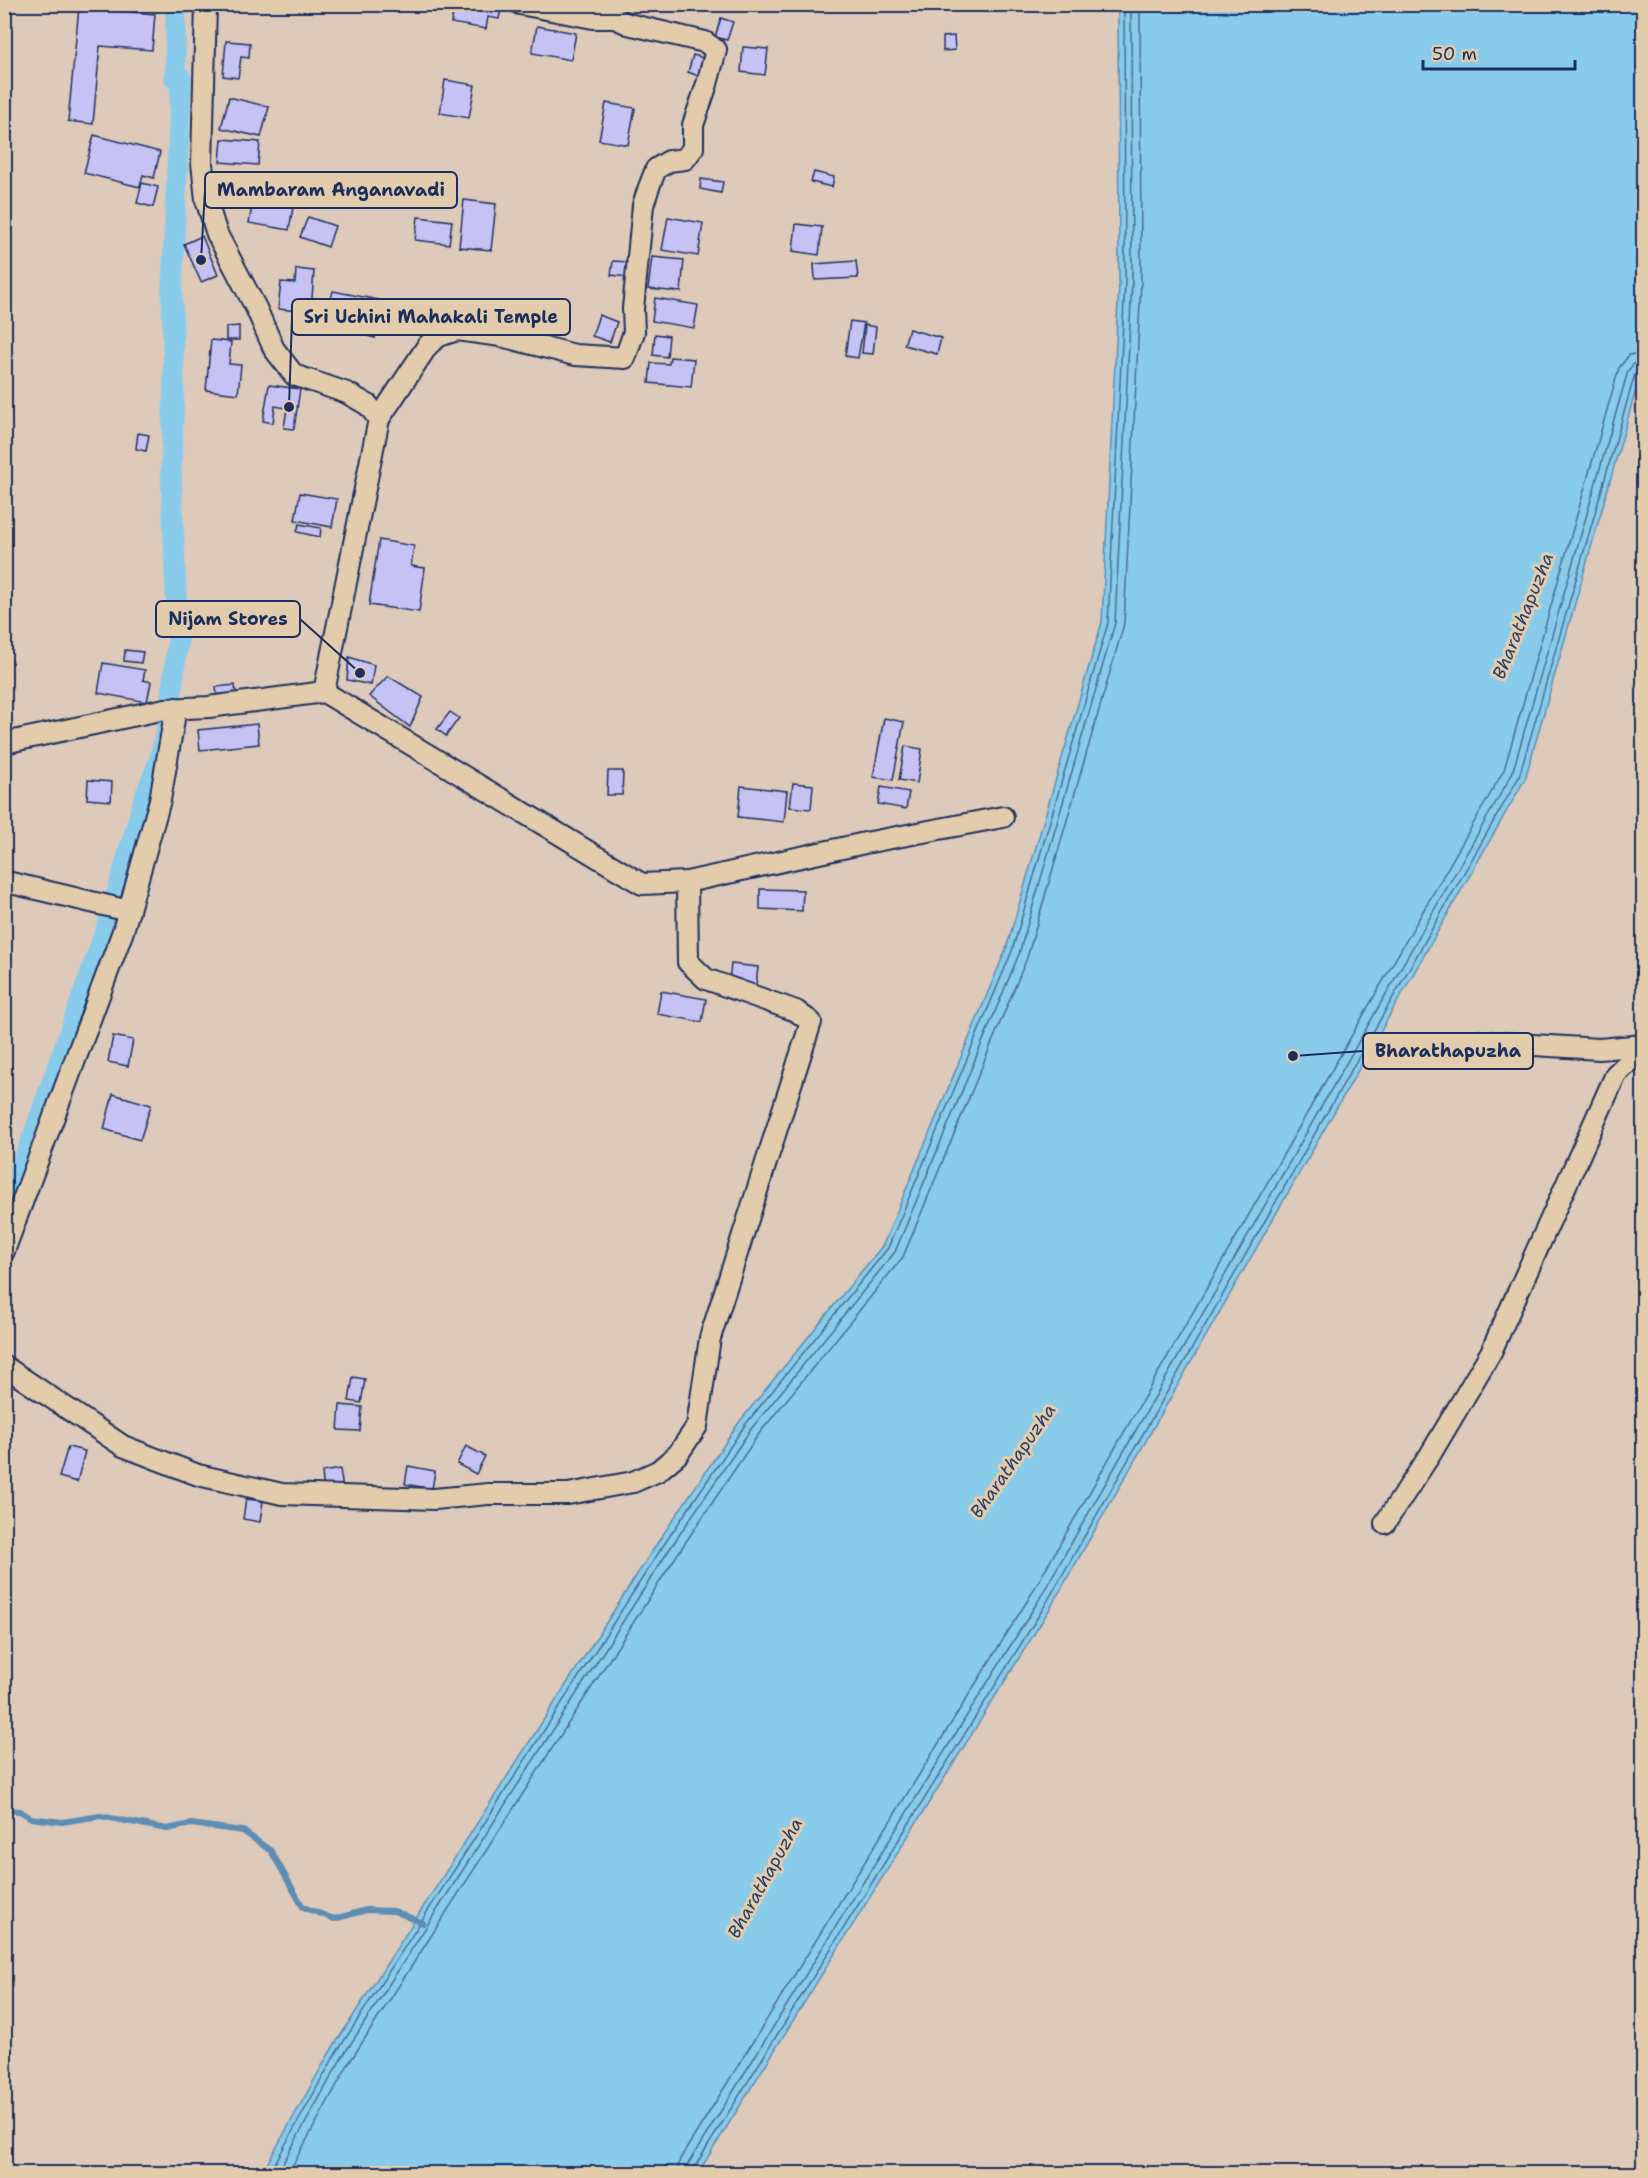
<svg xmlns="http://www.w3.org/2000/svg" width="1648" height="2178" font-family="'Shantell Sans',sans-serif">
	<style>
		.water { fill: #89cbeb; stroke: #5d8db3; stroke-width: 1.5 }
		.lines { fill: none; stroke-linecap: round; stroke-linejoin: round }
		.shore { stroke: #476d96; stroke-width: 1.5 }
		.stream { stroke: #5d8db3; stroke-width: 6 }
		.canal { stroke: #89cbeb; stroke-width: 21 }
		.building { fill: #c7c2f4; stroke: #1b2f5e; stroke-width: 1.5 }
		.minor-casing { stroke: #1b2f5e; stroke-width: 24 }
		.minor { stroke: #e3ccac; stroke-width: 20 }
		.labels { text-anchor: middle; stroke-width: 6; stroke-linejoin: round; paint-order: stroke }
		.water-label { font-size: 18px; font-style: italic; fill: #263f6c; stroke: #e3ccac }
		.leader { fill: none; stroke: #1b2f5e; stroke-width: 2 }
		.callout-dot { fill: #1b2f5e; stroke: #e3ccac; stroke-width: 2 }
		.callout { fill: #e3ccac; stroke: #1b2f5e; stroke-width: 2 }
		.callout-label { font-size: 18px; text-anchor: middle; font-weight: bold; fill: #1b2f5e }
	</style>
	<rect width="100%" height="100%" fill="#ddcaba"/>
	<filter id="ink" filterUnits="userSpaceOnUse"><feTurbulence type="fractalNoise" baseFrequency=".0167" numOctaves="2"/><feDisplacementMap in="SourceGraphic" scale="12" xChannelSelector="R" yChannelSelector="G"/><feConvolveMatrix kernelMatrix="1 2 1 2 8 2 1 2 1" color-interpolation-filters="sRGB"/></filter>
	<g filter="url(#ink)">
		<path class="water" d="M1118,5H1643V365L1525,779L1049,1610L698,2173H262L330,2052L658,1542L740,1421L883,1245L1006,949L1102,622L1119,282Z"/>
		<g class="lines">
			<g class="shore">
				<path d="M269,2174L335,2055L663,1546L745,1425L888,1248L1012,951L1108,623L1125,282L1124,4"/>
				<path d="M277,2174L341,2059L669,1550L751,1429L895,1252L1019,954L1115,623L1132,282L1131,4"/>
				<path d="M288,2174L349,2063L677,1555L758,1435L903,1257L1027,958L1124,624L1141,282L1140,4"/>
				<path d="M677,2174L680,2159L1029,1598L1504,770L1619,368L1629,355L1644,352"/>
				<path d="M686,2174L688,2164L1037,1603L1512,774L1628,371L1634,363L1644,361"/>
				<path d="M693,2174L694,2168L1044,1607L1519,777L1635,374L1638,369L1644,368"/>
			</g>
			<path class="stream" d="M4,1810L20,1811L31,1818L62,1822L100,1816L167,1829L191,1824L243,1831L271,1851L303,1907L334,1919L366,1910L394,1911L423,1923"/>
			<path class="canal" d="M4,1204L28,1150L109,921L145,796L159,761L167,729L178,640L171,470L174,390L172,290L181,78L175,79L176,4"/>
		</g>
		<g class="building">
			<path d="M455,4H502L499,19L488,17L486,29L451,23Z"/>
			<path d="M79,7L155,14L152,50L100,46L93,124L68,121Z"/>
			<path d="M721,18L733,22L727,40L715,37Z"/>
			<path d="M537,26L576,33L571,60L532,53Z"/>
			<path d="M954,36L955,50L943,51V37Z"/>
			<path d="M226,41L250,43L249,58L241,57L238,78L223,76Z"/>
			<path d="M743,47L768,49L765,75L741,72Z"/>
			<path d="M693,55L707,59L701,77L688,72Z"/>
			<path d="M445,80L475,85L469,118L440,113Z"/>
			<path d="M229,97L269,107L261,137L221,128Z"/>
			<path d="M606,103L635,108L628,145L599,140Z"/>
			<path d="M94,135L160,152L154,178L143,175L140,187L84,173Z"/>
			<path d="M222,139L260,142L258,165L220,162Z"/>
			<path d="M814,172L834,177L832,187L811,182Z"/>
			<path d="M701,179L723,182L721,193L700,189Z"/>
			<path d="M142,183L158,187L153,207L137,203Z"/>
			<path d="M254,195L294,202L289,230L249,223Z"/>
			<path d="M464,200L496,204L491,250L459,247Z"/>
			<path d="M308,217L335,226L328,247L300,237Z"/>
			<path d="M418,217L452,221L449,244L415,240Z"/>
			<path d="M668,217L703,223L698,256L662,250Z"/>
			<path d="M796,224L822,227L819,255L793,251Z"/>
			<path d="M202,236L218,275L201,282L184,244Z"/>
			<path d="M652,257L684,260L681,292L648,289Z"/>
			<path d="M613,261L629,262L628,277L611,275Z"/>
			<path d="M856,261L858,278L815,280L814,264Z"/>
			<path d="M296,269L314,271L311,312L278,309L281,282L295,283Z"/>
			<path d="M333,291L384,301L375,338L324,325Z"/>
			<path d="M655,298L698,305L694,328L652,321Z"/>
			<path d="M599,315L617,322L610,342L592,336Z"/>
			<path d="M850,321L864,323L858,358L845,356Z"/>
			<path d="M865,325L876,327L873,354L862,353Z"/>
			<path d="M239,326V340H226V327Z"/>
			<path d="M909,329L941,338L937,354L904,345Z"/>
			<path d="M655,334L669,336L667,357L653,355Z"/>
			<path d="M211,340L231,342L229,364L241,365L238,394L206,390Z"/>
			<path d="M670,357L694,359L691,387L649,383L651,363L669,364Z"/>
			<path d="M269,385L300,389L294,429L284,428L287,408L275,406L273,423L263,421Z"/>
			<path d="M138,433L149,435L146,451L136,449Z"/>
			<path d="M300,493L337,499L332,527L295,520Z"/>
			<path d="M299,524L321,528L320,537L297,532Z"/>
			<path d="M379,540L414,546L411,566L425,568L419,612L369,605Z"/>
			<path d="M125,650L143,652L141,663L124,661Z"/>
			<path d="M349,657L374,665L371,685L347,680Z"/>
			<path d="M103,663L145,670L143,680L151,682L147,702L98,693Z"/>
			<path d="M388,676L423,697L410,727L369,696Z"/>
			<path d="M235,685L236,694L217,696L216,687Z"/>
			<path d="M450,712L459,718L446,736L437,729Z"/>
			<path d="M884,718L904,722L893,780L873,777Z"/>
			<path d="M257,724L259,744L200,750L198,730Z"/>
			<path d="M905,746L922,749L917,783L899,780Z"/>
			<path d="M608,771H623L622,795H607Z"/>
			<path d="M88,780L112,782L111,801L87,799Z"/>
			<path d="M793,783L813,785L811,809L790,807Z"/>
			<path d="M741,786L787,791L784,822L738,817Z"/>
			<path d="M881,787L909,792L906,809L878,804Z"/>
			<path d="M760,889L803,890L802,911L760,909Z"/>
			<path d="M731,964L758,967L756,985L729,982Z"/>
			<path d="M661,991L706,999L702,1022L657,1014Z"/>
			<path d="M113,1036L133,1040L128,1066L108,1062Z"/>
			<path d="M113,1094L151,1105L140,1140L104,1129Z"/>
			<path d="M353,1377L365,1379L361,1403L349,1401Z"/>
			<path d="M340,1405L362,1407L360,1431L338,1430Z"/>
			<path d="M466,1446L485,1456L476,1474L457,1464Z"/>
			<path d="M68,1447L85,1451L77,1482L59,1477Z"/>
			<path d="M408,1466L435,1471L432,1489L405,1484Z"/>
			<path d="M340,1469L343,1489L324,1491L322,1472Z"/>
			<path d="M246,1499L263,1501L260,1522L243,1519Z"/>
		</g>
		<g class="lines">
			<defs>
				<g id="minor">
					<path d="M379,419L428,345L439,336L457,330L501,336L575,355L625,358L634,332L633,309L643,205L649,187L656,169L669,161L685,159L693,148V125L707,84L716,50L705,42L628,24L615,18H593L520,4"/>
					<path d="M324,692L642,884L687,882L865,843L1003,817"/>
					<path d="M4,743L165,709L209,707L324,692L379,419L368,405L347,393L294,375L274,349L256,308L217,234L206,200L202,163L206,4"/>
					<path d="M7,882L129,911"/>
					<path d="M1469,1041L1599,1049L1644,1045"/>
					<path d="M4,1251L123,931L160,800L176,708"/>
					<path d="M4,1366L123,1446L198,1475L282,1494L434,1499L488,1494H568L633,1482L658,1471L678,1454L697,1426L710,1338L811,1022L796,1011L706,979L688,962L687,882"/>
					<path d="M1385,1523L1430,1455L1491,1352L1616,1074L1644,1048"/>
				</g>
			</defs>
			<use href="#minor" class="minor-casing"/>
			<use href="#minor" class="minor"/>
		</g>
	</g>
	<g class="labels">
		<g class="water-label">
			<text transform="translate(1523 616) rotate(-68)" y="6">Bharathapuzha</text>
			<text transform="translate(1013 1461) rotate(-55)" y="6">Bharathapuzha</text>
			<text transform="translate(765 1878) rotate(-61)" y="6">Bharathapuzha</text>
		</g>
	</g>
	<path class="leader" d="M201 260L205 190M289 407L292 317M360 673L300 619M1293 1056L1363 1051"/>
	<g class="callout-dot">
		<circle cx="201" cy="260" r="6"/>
		<circle cx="289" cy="407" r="6"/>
		<circle cx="360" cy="673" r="6"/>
		<circle cx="1293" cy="1056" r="6"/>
	</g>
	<g class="callout">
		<rect x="205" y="172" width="252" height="36" rx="6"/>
		<rect x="292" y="299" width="278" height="36" rx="6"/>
		<rect x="156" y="601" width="144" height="36" rx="6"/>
		<rect x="1363" y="1033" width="170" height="36" rx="6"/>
	</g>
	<g class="callout-label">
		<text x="331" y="196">Mambaram Anganavadi</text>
		<text x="431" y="323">Sri Uchini Mahakali Temple</text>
		<text x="228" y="625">Nijam Stores</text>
		<text x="1448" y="1057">Bharathapuzha</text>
	</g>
	<rect width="1648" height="2178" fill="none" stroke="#e3ccac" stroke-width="24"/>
	<rect x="12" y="12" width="1624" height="2154" fill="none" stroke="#1b2f5e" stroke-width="2" filter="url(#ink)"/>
	<path d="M1423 60v9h152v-9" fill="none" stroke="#1b2f5e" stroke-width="3"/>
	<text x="1432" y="60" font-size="18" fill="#1b2f5e" stroke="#e3ccac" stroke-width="4.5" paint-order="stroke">50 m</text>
</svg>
